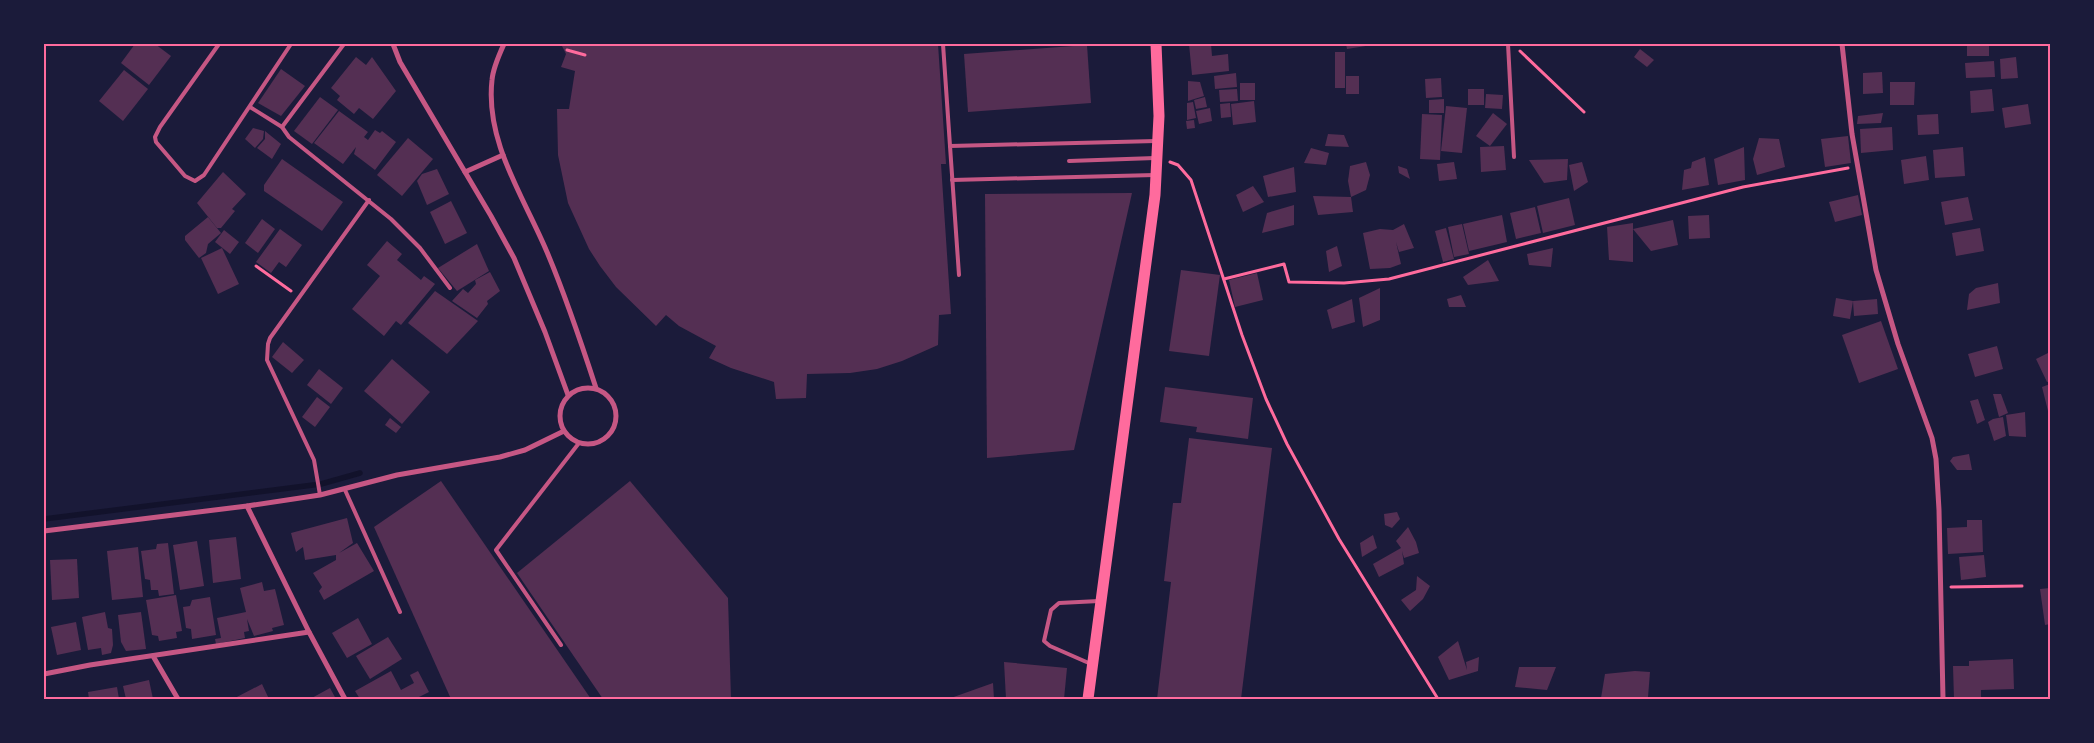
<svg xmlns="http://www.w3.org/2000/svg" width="2094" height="743" font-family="Helvetica,sans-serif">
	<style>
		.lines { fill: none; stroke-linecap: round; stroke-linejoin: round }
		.stream { stroke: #12122b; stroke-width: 5.5 }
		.building { fill: #542f53 }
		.path { stroke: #ff6b9d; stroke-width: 3 }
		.service { stroke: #c65784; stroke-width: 4 }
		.minor { stroke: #c65784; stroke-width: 5 }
		.primary { stroke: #ff6b9d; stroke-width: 11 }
		.neatline { fill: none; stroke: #ff6b9d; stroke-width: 2 }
	</style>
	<rect width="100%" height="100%" fill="#1b1b3a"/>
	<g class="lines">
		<path class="stream" d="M44,519L321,484L360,473"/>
	</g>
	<g class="building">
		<path d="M135,44H155L171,56L149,85L121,63Z"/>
		<path d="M561,44H568L569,45V44H938L946,164H941L951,314L939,315L938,345L902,361L877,369L850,373L807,374L806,398L776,399L774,382L731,368L709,358L716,346L679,326L666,315L656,326L616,287L600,266L589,249L568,203L558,155L557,109H569L575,71L561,67L566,54Z"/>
		<path d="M1189,44H1211L1212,56L1228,54L1229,71L1192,75Z"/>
		<path d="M1346,44H1372V45L1347,49Z"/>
		<rect x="1967" y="44" width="22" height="12"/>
		<path d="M1087,45L1091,103L968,112L964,54Z"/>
		<path d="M1640,49L1654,60L1647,67L1634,57Z"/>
		<rect x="1335" y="52" width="10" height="36"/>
		<path d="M356,57L366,65L372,57L396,91L373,119L359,108L354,114L337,100L340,96L331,88Z"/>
		<path d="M2016,57L2018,78L2001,79L2000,59Z"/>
		<path d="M1994,61L1995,77L1966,78L1965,63Z"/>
		<path d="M281,69L305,86L281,116L258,103Z"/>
		<path d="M124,70L148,89L123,121L99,101Z"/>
		<path d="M1882,72L1883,93L1863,94V73Z"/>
		<path d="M1236,73L1237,87L1215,89L1214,76Z"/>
		<rect x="1346" y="76" width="13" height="18"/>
		<path d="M1441,78L1442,97L1426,98L1425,79Z"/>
		<path d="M1188,81L1200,82L1204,96L1188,101Z"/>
		<path d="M1890,82H1915L1914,105H1890Z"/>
		<rect x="1240" y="83" width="15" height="17"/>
		<path d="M1237,89L1238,101L1220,102L1219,90Z"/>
		<rect x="1468" y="89" width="16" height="16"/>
		<path d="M1992,89L1994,111L1971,113L1970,91Z"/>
		<path d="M1486,94L1503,95L1502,109L1485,108Z"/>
		<path d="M320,97L338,110L312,144L294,131Z"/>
		<path d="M1205,97L1207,107L1196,109L1194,100Z"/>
		<path d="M1444,99V113H1429V100Z"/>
		<path d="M1254,101L1256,122L1233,125L1231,104Z"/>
		<path d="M1193,102L1196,118L1187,120V103Z"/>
		<path d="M1230,103L1231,117L1221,118L1220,104Z"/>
		<path d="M2028,104L2031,124L2005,128L2002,108Z"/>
		<path d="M1446,106L1467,108L1462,153L1441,151Z"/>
		<path d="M1210,108L1212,121L1199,124L1196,111Z"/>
		<path d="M339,111L368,132L364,137L368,140L375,130L380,133L382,131L396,142L375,170L354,154L356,147L343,164L314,143Z"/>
		<path d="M1493,113L1507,124L1490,146L1476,136Z"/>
		<path d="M1883,113L1881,123L1857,124L1858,116Z"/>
		<path d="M1422,114L1442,115L1440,160L1420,159Z"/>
		<path d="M1938,114L1939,134L1918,135L1917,115Z"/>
		<path d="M1194,120L1195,128L1187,129L1186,121Z"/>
		<path d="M1892,127L1893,150L1861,153L1860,129Z"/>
		<path d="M253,128L264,131L263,139L255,148L245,139Z"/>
		<path d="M265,131L281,144L272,159L257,148L265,139Z"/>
		<path d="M1328,134L1344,135L1349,147L1325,146Z"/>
		<path d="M1848,136L1851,163L1825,167L1821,139Z"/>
		<path d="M408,138L433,159L402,196L377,175Z"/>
		<path d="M1759,138L1779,139L1785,167L1757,175L1753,159Z"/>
		<path d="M1504,146L1506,170L1481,172L1480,147Z"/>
		<path d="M1744,147L1745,180L1718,185L1714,159Z"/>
		<path d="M1963,147L1965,176L1935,178L1933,150Z"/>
		<path d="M1311,148L1329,153L1326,165L1304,163Z"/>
		<path d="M1926,156L1929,180L1904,184L1901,160Z"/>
		<path d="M1705,157L1709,185L1682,190L1684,170L1691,168L1692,162Z"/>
		<path d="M282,159L343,202L322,231L264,191V185Z"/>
		<path d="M1568,159L1567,180L1544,183L1529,160Z"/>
		<path d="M1366,162L1370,175L1366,190L1351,197L1348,181L1350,166Z"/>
		<path d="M1454,162L1457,179L1439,181L1437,164Z"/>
		<path d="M1582,162L1588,182L1574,191L1569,165Z"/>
		<path d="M1398,166L1407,169L1410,179L1399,173Z"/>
		<path d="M1294,167L1296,192L1268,197L1263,176Z"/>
		<path d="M437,169L449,194L427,205L417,181L422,174Z"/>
		<path d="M223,172L246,194L232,209L235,211L221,228H217L197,203Z"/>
		<path d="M1253,186L1264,202L1243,212L1236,195Z"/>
		<path d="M1132,193L1074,450L987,458L985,194Z"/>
		<path d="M1858,195L1862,215L1835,222L1829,202Z"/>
		<path d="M1313,196L1351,197L1353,212L1318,215Z"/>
		<path d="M1968,197L1973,220L1945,225L1941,202Z"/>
		<path d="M1569,198L1575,225L1543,233L1537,206Z"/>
		<path d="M451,201L467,233L445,244L430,212Z"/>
		<path d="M1294,205V225L1262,233L1267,213Z"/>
		<path d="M1535,207L1541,233L1516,239L1510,213Z"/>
		<path d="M1502,215L1507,242L1469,251L1463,224Z"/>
		<path d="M1709,215L1710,238L1689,239L1688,216Z"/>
		<path d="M208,217L221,233L208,244L206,253L199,258L185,240V236Z"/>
		<path d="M262,219L275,229L258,253L245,243Z"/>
		<path d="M1673,220L1678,245L1651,251L1633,229Z"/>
		<path d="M1633,223V262L1609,260L1607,227Z"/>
		<path d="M1404,224L1414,248L1399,252L1396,242L1401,264L1390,268L1370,269L1363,233L1380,229L1393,230Z"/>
		<path d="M1462,224L1469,254L1454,257L1448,227Z"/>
		<path d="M1446,228L1454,259L1443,262L1435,231Z"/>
		<path d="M1980,228L1984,251L1956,256L1952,233Z"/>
		<path d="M280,229L302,245L286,267L279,262L271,273L256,262Z"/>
		<path d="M224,230L239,242L230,254L215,242Z"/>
		<path d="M387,241L402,254L397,260L421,280L424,276L435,284L401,325L396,321L384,336L352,309L380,276L367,265Z"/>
		<path d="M477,244L489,271L457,291L438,268Z"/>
		<path d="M1337,246L1342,266L1329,272L1326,251Z"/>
		<path d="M222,248L239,284L218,294L201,258Z"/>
		<path d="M1553,248L1551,267L1529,265L1527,254Z"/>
		<path d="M1488,260L1499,281L1468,285L1463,277Z"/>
		<path d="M1181,270L1220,275L1209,356L1169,351Z"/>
		<path d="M490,272L500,291L487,301L488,304L477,318L452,301L463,289L468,293L476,284L475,280Z"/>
		<path d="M1257,273L1263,300L1235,307L1229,280Z"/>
		<path d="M1998,283L2000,303L1967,310L1969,294L1976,288Z"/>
		<path d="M1380,288V320L1363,327L1359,298Z"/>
		<path d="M435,291L478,321L447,354L408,323Z"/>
		<path d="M1461,295L1466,307H1449L1447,299Z"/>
		<path d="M1836,298L1853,301L1850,319L1833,316Z"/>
		<path d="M1352,299L1355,322L1332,329L1327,310Z"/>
		<path d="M1877,299L1878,314L1854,316L1853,301Z"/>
		<path d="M1881,321L1898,369L1859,383L1842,335Z"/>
		<path d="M283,342L304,360L292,373L272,357Z"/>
		<path d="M1997,346L2003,369L1975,377L1968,354Z"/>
		<path d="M2050,352V381L2047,382L2036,359Z"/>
		<path d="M392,359L430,392L402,424L364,391Z"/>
		<path d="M319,369L343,388L331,404L307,385Z"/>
		<path d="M2050,384V415H2049L2042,387Z"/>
		<path d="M1165,387L1253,398L1248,439L1196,432L1197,427L1160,422Z"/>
		<path d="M1993,394H2001L2008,413L1999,417Z"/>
		<path d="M317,397L330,407L315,427L302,417Z"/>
		<path d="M1978,399L1985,420L1977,424L1970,401Z"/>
		<path d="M2025,412L2026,437L2009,436L2006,415Z"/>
		<path d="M2003,417L2006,436L1994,441L1988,422L1993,419Z"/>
		<path d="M390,418L401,427L396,433L385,425Z"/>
		<path d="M1189,438L1272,448L1241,699H1157L1171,582L1164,581L1173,503H1181Z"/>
		<path d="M1969,454L1972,470H1957L1950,461L1953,457Z"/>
		<path d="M441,481L591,699H451L374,527Z"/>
		<path d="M630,481L728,598L731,699H603L517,573Z"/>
		<path d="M1397,512L1400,519L1392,528L1385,525L1384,514Z"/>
		<path d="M347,518L353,543L339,553L357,543L374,571L324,600L319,591L322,587L313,573L336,560V555L305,560L303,547L296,552L291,533Z"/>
		<path d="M1967,520H1982L1983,552L1948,554L1947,528L1967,527Z"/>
		<path d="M1408,527L1416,542L1419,553L1404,558L1402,551L1404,564L1379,577L1373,564L1401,548L1396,541Z"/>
		<path d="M1373,535L1377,548L1362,557L1360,543Z"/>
		<path d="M236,537L241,579L213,583L209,540Z"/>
		<path d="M197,541L204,586L180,590L173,545Z"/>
		<path d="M168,543L174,594L159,596L158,590H151L150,580L145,579L141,551L156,549L157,544Z"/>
		<path d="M138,547L143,597L112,600L107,551Z"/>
		<path d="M1984,555L1986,577L1961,580L1959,557Z"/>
		<path d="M77,559L79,598L52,600L50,560Z"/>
		<path d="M1417,576L1430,586L1423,599L1410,611L1401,600L1416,590Z"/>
		<path d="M262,582L264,591L275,589L284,625L272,628L273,631L254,636L247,619L249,631L244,632L245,638L216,644L215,639L221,638L217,618L246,612L240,588Z"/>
		<path d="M2050,588V624L2045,625L2040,589Z"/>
		<path d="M176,595L182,631L176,632L177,638L159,641L158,636L152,635L146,600Z"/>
		<path d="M210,597L216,635L192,639L191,629L186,628L183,607L190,606L192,600Z"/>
		<path d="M105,612L108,628L112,629L113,645L111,653L102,655L101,648L88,650L82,617Z"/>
		<path d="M141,612L146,649L126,651L121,642L118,615Z"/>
		<path d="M358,618L372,644L347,658L332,633Z"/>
		<path d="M76,622L81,650L57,655L51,627Z"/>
		<path d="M388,637L402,659L370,679L356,656Z"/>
		<path d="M1458,641L1467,670L1466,662L1479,657L1478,671L1449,680L1438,657Z"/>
		<path d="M2013,659L2014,689L1981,690V699H1954L1953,666H1969V661Z"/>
		<path d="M1004,662L1067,668L1064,699H1006Z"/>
		<path d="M1519,667H1556L1547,690L1515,687Z"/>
		<path d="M391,671L401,690L414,683L410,675L418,671L429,692L415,699H360L355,691Z"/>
		<path d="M1635,671L1650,672L1648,697L1601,698L1605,674Z"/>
		<path d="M149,680L153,699H126L123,686Z"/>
		<path d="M993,683L994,699H948Z"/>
		<path d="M262,684L269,699H233Z"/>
		<path d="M117,687L119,699H89L88,692Z"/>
		<path d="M330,688L336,699H310Z"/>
	</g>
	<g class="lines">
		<g class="path">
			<path d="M567,50L585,55"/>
			<path d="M1520,51L1584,112"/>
			<path d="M1170,162L1178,165L1191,180L1242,335L1266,399L1287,444L1339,539L1438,699"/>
			<path d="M256,266L291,291"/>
			<path d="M1224,279L1284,264L1289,282L1344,283L1389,279L1743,187L1848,168"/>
			<path d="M1951,587L2022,586"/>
		</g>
		<g class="service">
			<path d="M219,44L160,127L155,137L156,142L185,176L195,181L204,175L291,44"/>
			<path d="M943,44L950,146"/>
			<path d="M1508,44L1514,157"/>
			<path d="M250,107L282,127L289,137L391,219L420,248L450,288"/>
			<path d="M282,127L344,44"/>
			<path d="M1069,161L1155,158"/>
			<path d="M952,180L1155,175"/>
			<path d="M959,275L950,146L1156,141"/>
			<path d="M345,490L400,612"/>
			<path d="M320,495L314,460L267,360L268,344L270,338L369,200"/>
			<path d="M561,645L496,550L579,443"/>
			<path d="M1091,664L1050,646L1044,641L1051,610L1059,603L1099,601"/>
		</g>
		<g class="minor">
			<path d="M393,44L400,62L491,216L514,258L545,332L568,395"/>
			<path d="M504,44C499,55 493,68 492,80C485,142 524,197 547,252C566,297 581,342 596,388"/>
			<path d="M1842,44L1852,134L1876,270L1898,344L1932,438L1936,459L1939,510L1943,699"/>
			<path d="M465,172L503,155"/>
			<circle cx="588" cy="416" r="28"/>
			<path d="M247,506L309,632L345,699"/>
			<path d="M44,531L247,506L320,495L397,475L500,457L525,450L564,431"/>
			<path d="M153,656L178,699"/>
			<path d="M44,674L90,665L309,632"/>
		</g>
		<path class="primary" d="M1088,699L1155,195L1159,116L1156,44"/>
	</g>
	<rect width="2094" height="743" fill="none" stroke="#1b1b3a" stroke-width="90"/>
	<rect x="45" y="45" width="2004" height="653" class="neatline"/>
</svg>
